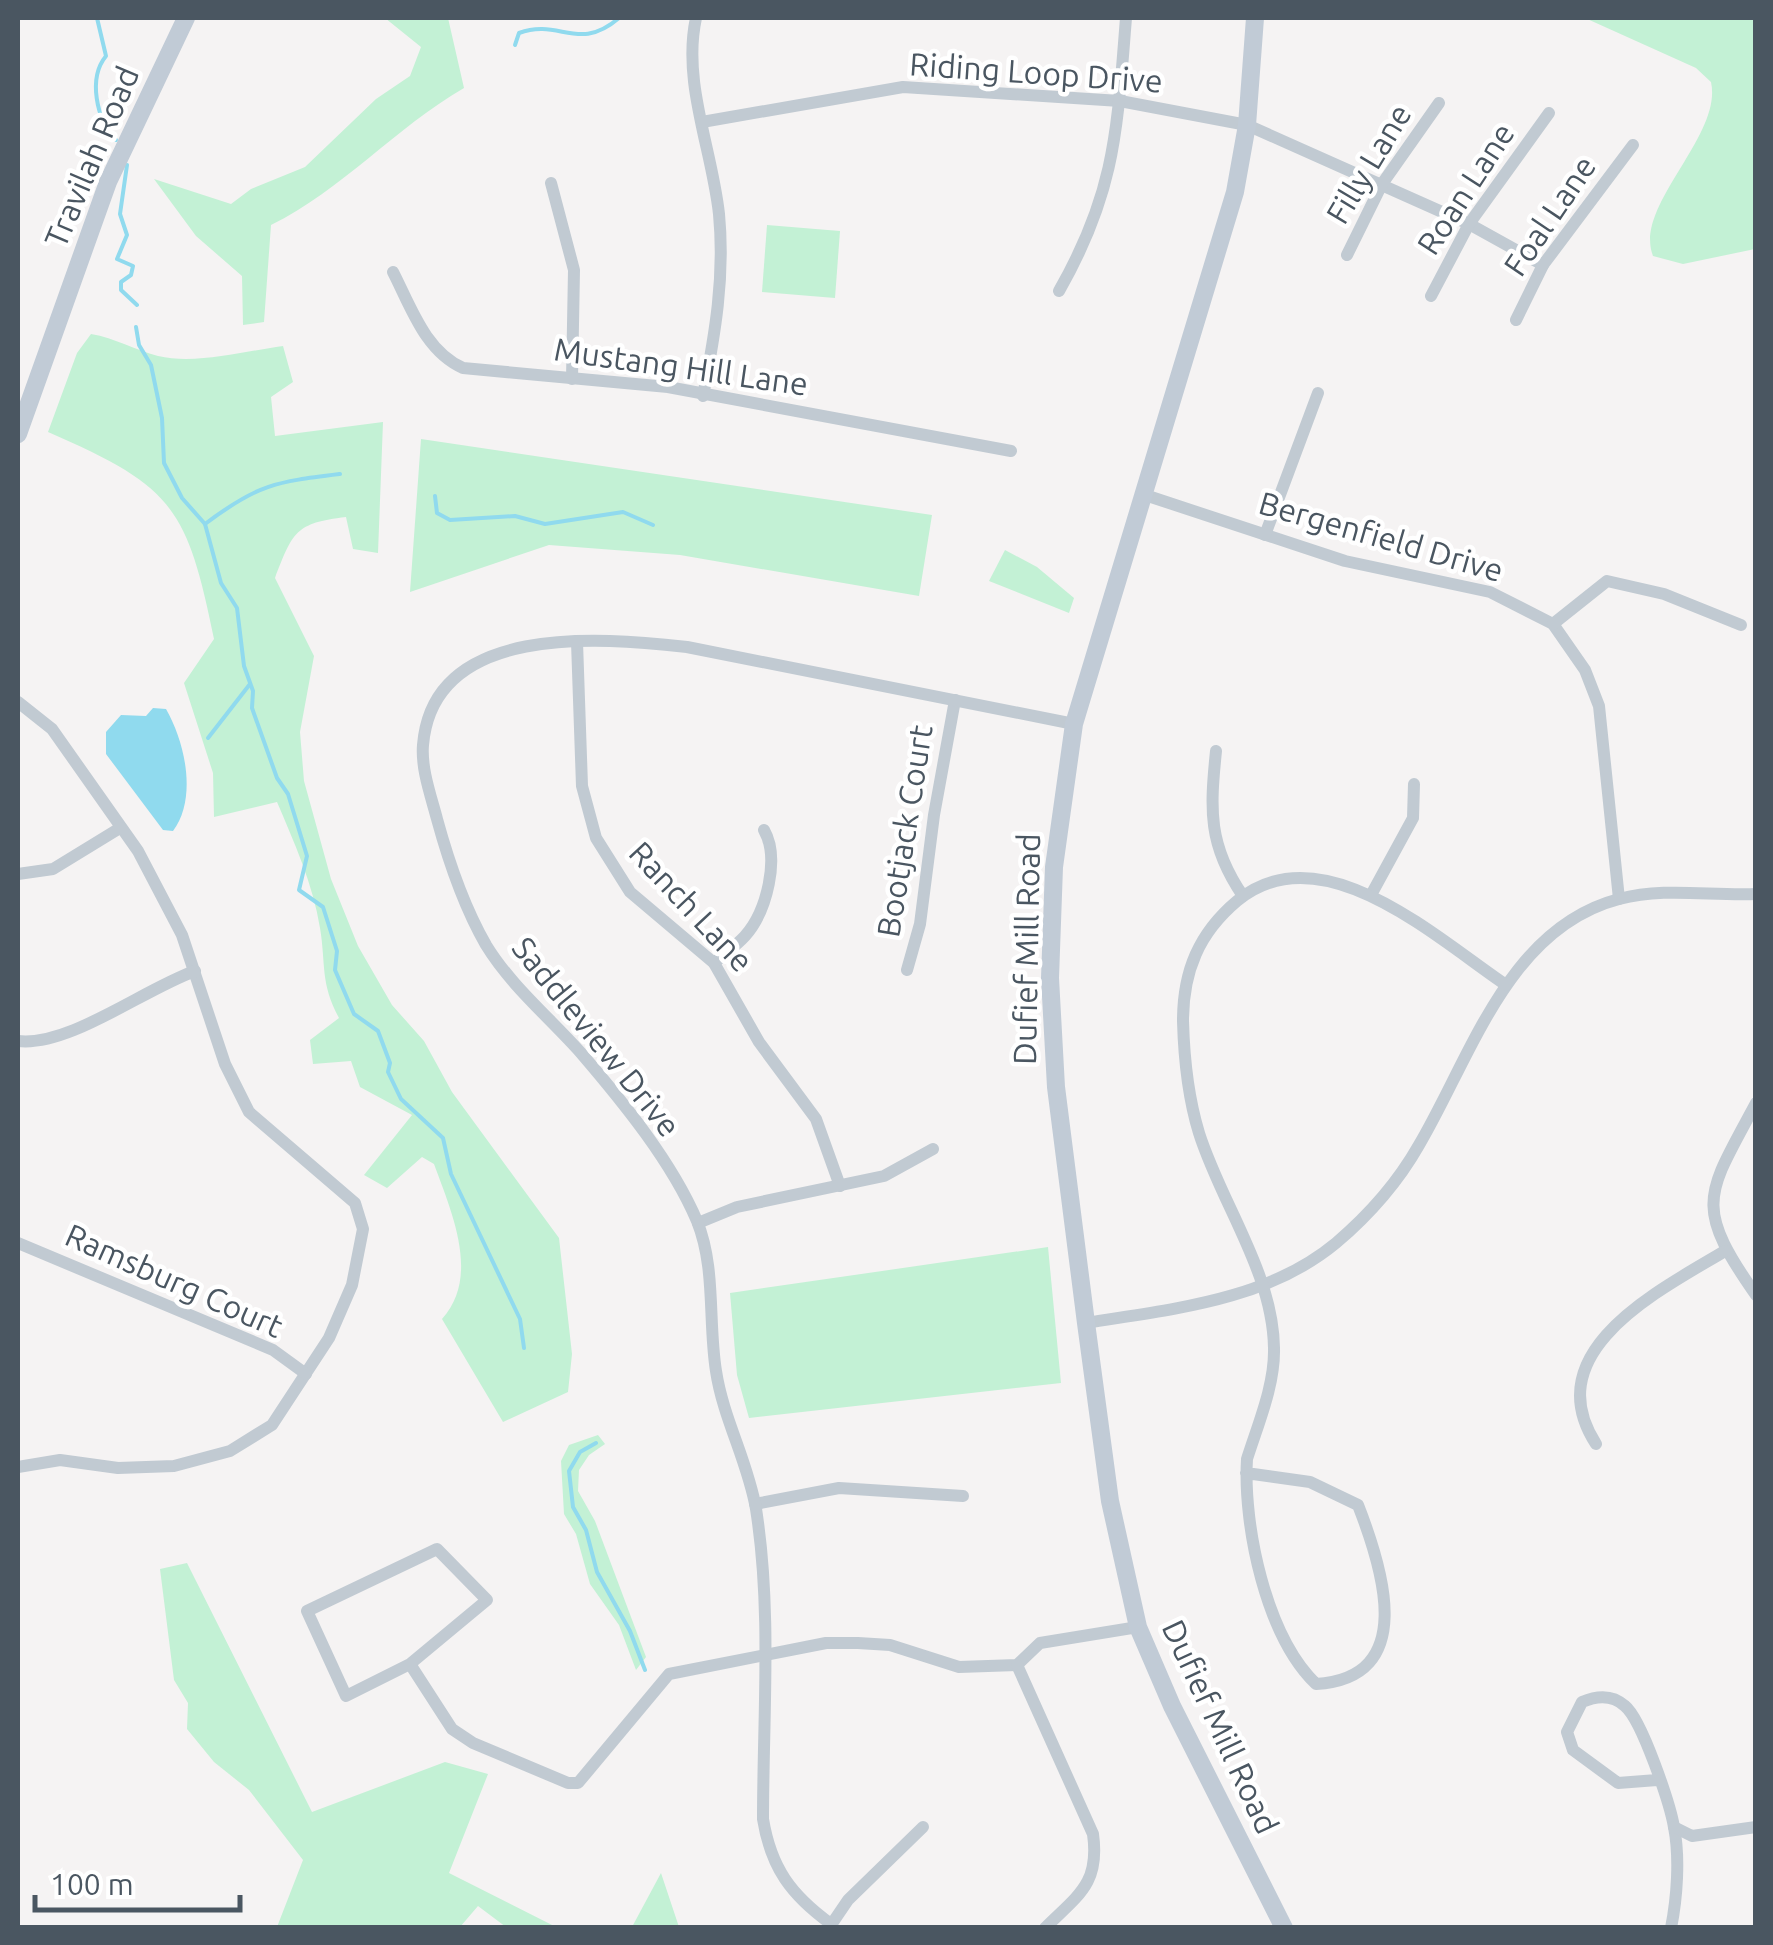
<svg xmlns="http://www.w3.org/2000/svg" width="1773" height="1945" font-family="Ubuntu,sans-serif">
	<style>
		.green { fill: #c3f1d5 }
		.water { fill: #90daee }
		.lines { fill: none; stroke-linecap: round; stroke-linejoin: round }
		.stream { stroke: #90daee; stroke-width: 4 }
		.minor { stroke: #c1cad2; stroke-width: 12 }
		.secondary { stroke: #c1cbd6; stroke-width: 18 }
		.labels { text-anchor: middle; stroke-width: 9; stroke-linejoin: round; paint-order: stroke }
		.street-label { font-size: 32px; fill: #4a5661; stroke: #fff }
	</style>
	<rect width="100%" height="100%" fill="#f5f3f3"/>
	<g class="green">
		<path d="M385,18H448L464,88C395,128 342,190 271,225L264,322L243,325L242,276L196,236L154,179L231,204L251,189L305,167L376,99L410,76L421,47Z"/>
		<path d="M1585,18H1755V249L1683,264L1653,256C1633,206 1723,136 1711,82L1696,68Z"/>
		<path d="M767,225L840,231L835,298L762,292Z"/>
		<path d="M91,334C115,338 135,350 158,356C196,365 245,351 283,346L293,382L271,397L275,436L383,422L378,553L353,549L346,517C295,523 293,532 275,578L314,656L300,732L304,781L331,879L358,946L392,1005L424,1041L452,1092L559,1238L572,1354L568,1392L503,1422L442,1319C481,1276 451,1211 434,1164L422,1157L387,1188L364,1175L412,1115L360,1087L351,1061L313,1064L310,1040L339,1018C320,983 326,964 320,928C313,884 294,842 277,802L214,817L213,773L184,683L214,639C187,506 172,486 48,432L77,353Z"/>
		<path d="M421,439L932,515L919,596L680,555L549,545L410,592Z"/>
		<path d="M1005,550L1037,567L1074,598L1069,613L989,581Z"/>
		<path d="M1048,1247L1061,1383L749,1418L737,1375L730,1293Z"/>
		<path d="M598,1435L605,1444L589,1455L579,1470L578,1491L595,1521L646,1657L636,1670L619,1625L590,1584L576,1534L564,1514L561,1461L569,1445Z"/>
		<path d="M187,1563L312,1812L445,1762L488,1774L449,1873L556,1927H506L478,1906L460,1927H277L303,1860L249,1790L214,1762L187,1729L188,1703L174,1680L160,1569Z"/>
		<path d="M661,1873L679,1927H632Z"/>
	</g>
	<path class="water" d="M153,708L166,709C186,744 197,799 173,831L163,830L106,754V732L121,715L146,716Z"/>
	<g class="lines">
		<g class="stream">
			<path d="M97,18L106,56C88,78 96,119 116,140"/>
			<path d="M515,45L519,33C560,18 578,53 619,18"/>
			<path d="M127,165L120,214L127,235L117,259L133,266L131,275L121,282V290L137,305"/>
			<path d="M136,327L139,345L151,365L162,418L164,463L182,498L205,524L221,583L237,608L244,666L253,691L252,708L277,778L288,794L307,856L299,890L323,907L337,951L335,970L354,1014L378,1031L390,1063L388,1072L401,1099L443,1138L451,1174L520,1319L524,1348"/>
			<path d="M435,496L437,513L450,520L515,516L545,524L623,512L653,525"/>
			<path d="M205,524C258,484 275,482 340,474"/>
			<path d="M208,738L250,684"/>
			<path d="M596,1443L580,1452L569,1471L573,1507L586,1530L597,1572L630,1631L645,1670"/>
		</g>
		<g class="minor">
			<path d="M696,18C682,82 712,149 719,214C725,277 715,334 703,396"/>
			<path d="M702,122L903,87L1120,101L1247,125L1469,224L1543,265"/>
			<path d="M551,183L574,270L572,379"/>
			<path d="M1347,255L1382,184L1439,103"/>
			<path d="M393,272C411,307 425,351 463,368L668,387L1011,451"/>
			<path d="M1059,291C1116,191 1117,129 1126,18"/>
			<path d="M1431,296L1469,224L1549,113"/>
			<path d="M1516,320L1543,265L1633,145"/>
			<path d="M1145,495L1345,561L1490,592L1553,624L1585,670L1599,706L1619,899"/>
			<path d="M1265,535L1318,393"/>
			<path d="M1553,624L1607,581L1664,594L1741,625"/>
			<path d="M577,642L582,786L596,838L630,892L714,963L759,1042L816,1119L840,1186"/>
			<path d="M18,702L52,729L138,851L182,935L225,1064L249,1112L355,1203L363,1229L352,1285L329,1338L272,1425L230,1451L174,1466L118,1468L60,1460L18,1467"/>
			<path d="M1216,751C1210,810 1208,845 1243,896"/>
			<path d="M18,874L53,869L120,828"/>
			<path d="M1371,895L1413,818L1414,784"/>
			<path d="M714,963C724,954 736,946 745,936C767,911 780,858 764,830"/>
			<path d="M907,970L920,924L934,815L955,700"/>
			<path d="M18,1041C69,1047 144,989 195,971"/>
			<path d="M1756,1103C1707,1195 1692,1204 1756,1295"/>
			<path d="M698,1223L737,1207L884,1176L933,1149"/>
			<path d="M18,1243L273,1350L306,1374"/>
			<path d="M1086,1323C1172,1309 1266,1301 1336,1243C1369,1215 1398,1182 1419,1145C1471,1057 1508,928 1619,899C1665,887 1709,896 1756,894"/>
			<path d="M1596,1444C1536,1351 1660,1290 1725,1251"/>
			<path d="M1246,1473L1310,1482L1358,1505C1383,1569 1418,1678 1316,1684C1266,1636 1243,1526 1247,1459C1258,1424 1275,1385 1274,1348C1273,1273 1221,1203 1199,1133C1188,1097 1184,1058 1183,1021C1183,971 1199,933 1237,901C1321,831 1436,938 1506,985"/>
			<path d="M755,1504L839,1488L963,1496"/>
			<path d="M410,1664L346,1696L307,1611L437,1549L487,1600L410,1664L452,1729L473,1743L568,1783H578L669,1674L826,1643H858L890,1645L959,1667L1017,1665L1040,1643L1138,1627"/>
			<path d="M1017,1665L1093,1834C1100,1884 1078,1895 1045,1928"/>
			<path d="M1657,1780L1618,1783L1573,1750L1567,1732L1582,1702C1596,1696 1612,1694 1625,1706C1642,1720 1670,1804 1674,1827C1680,1858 1677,1898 1671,1928"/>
			<path d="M1674,1827L1692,1836L1756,1827"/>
			<path d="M831,1924C791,1895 771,1868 763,1819C763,1717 772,1610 756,1509C748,1462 723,1418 716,1371C708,1321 716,1268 697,1221C672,1162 623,1102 581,1053C550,1018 511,986 486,945C463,905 449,863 437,819C431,796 421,769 423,745C433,623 599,637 687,647L1074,724"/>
			<path d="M829,1928L848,1900L923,1827"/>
		</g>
		<g class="secondary">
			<path d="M1255,18L1247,125L1235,192L1074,724L1054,867L1050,978L1056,1087L1086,1323L1110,1501L1138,1627L1172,1706L1284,1928"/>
			<path d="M18,434L108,182L186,18"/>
		</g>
	</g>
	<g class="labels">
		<g class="street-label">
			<text transform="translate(1036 73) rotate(4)" y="11">Riding Loop Drive</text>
			<text transform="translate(92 157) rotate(-67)" y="11">Travilah Road</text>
			<text transform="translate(1369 164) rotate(-59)" y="11">Filly Lane</text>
			<text transform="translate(1466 189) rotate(-57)" y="11">Roan Lane</text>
			<text transform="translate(1550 216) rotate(-56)" y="11">Foal Lane</text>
			<text transform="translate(681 367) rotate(8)" y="11">Mustang Hill Lane</text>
			<text transform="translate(1381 537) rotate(16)" y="11">Bergenfield Drive</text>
			<text transform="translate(905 831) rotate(-81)" y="11">Bootjack Court</text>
			<text transform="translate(691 907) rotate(47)" y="11">Ranch Lane</text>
			<text transform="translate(1027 949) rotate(-89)" y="11">Dufief Mill Road</text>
			<text transform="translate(596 1037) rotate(51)" y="11">Saddleview Drive</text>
			<text transform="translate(174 1281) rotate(24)" y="11">Ramsburg Court</text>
			<text transform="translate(1220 1727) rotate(65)" y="11">Dufief Mill Road</text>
		</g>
	</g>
	<rect width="1773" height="1945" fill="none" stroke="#4a5661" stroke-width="40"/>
	<path d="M35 1895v15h205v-15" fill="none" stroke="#4a5661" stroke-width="5"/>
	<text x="50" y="1895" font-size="30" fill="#4a5661" stroke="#ffffff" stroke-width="8" paint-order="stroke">100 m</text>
</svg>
